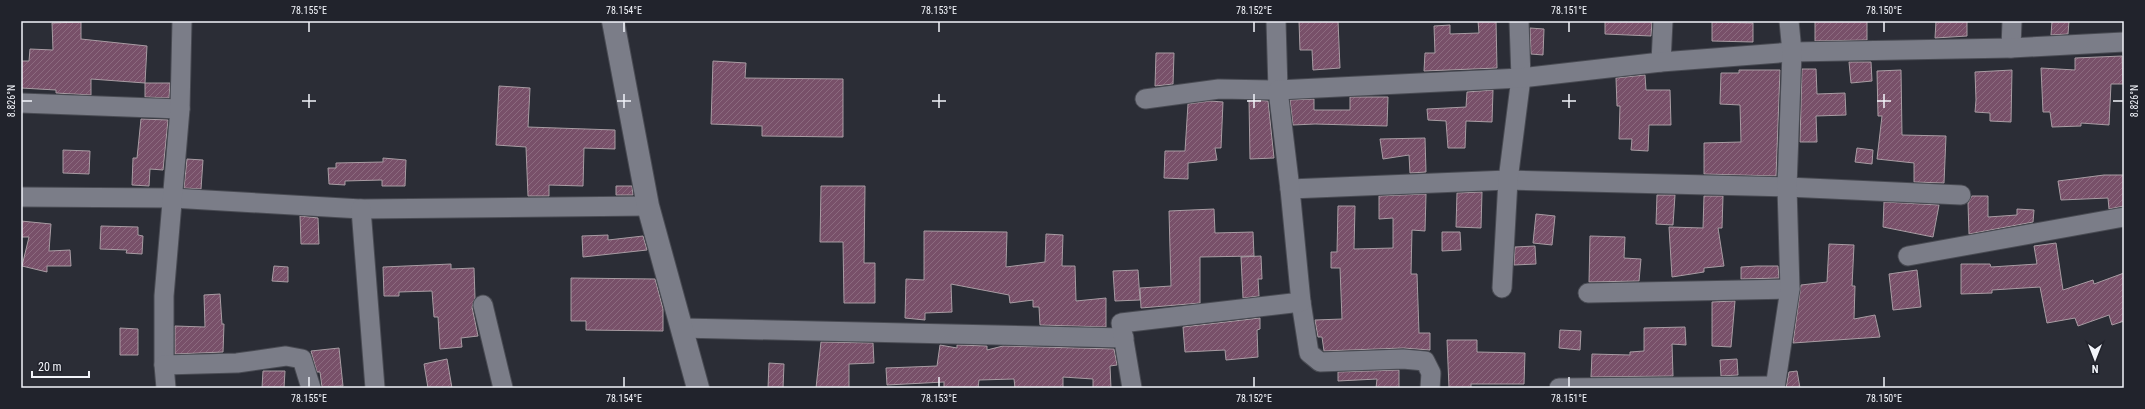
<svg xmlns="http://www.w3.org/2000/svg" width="2145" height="409" font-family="'Roboto Condensed',sans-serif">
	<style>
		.building { fill: url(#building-hatch); stroke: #a89ca3 }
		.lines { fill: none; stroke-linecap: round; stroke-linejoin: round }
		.minor-casing { stroke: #494b53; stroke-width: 21 }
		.tertiary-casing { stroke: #494b53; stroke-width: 24 }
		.minor { stroke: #7b7d88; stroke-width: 19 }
		.tertiary { stroke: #7b7d88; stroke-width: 22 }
		.ticks { fill: none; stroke: #f2f4fa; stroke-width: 1.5 }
		.neatline { fill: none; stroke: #f2f4fa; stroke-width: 1.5 }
		.ticks-label { font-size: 10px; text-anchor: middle; fill: #f2f4fa }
	</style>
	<defs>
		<pattern id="building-hatch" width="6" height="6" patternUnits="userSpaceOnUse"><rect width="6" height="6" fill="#785069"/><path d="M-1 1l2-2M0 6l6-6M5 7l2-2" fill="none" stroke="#8c6a7f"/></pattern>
	</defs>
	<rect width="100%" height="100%" fill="#2b2d36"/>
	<g class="building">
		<path d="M1299,21H1338L1340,68L1313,70L1312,50H1300Z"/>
		<path d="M1478,21H1496L1497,68L1424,71L1425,53H1435L1434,26L1450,25V34L1479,33Z"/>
		<path d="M1605,21H1652L1651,36L1605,34Z"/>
		<path d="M1815,21H1867V40L1815,41Z"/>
		<path d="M1936,21H1967V36L1935,38Z"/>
		<path d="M2052,21H2069L2068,34L2051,35Z"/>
		<path d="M81,22V39L147,46L145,83L91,79V95L56,93V90L21,88V61H29L30,49L53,50L52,23Z"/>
		<path d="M1712,22L1753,23V42L1712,41Z"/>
		<path d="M1530,28L1544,29L1543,55L1531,54Z"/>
		<path d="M1156,53H1174L1173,84L1155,86Z"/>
		<path d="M2122,56L2123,84H2111L2109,125L2081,123V126L2052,127L2050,112H2043L2041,68L2075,70V58Z"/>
		<path d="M713,61L746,63L745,78L843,79V137L762,136V126L711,124Z"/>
		<path d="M1849,62H1871L1872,81L1851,83Z"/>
		<path d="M1802,69H1816L1817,94L1845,93L1846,115L1816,116L1817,142H1800Z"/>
		<path d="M1739,70H1780L1776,176L1704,174V143L1741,142L1740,105L1720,104L1721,73H1739Z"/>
		<path d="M1901,70L1902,135L1946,136L1944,183L1914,182V163L1877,159L1882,116H1878L1877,71Z"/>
		<path d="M2012,70L2011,122L1990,121V113L1975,112L1976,100L1975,72Z"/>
		<path d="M1645,75L1646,90H1670L1671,125H1649L1648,151L1631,150L1632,139H1619L1620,106H1617L1616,78Z"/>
		<path d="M145,83H170L169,98L145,97Z"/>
		<path d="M499,86L530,88L528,127L615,130V149L584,148L583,186L549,185V196H528L526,147L496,145Z"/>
		<path d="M1493,90L1492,122L1466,121L1465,148H1448L1446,121L1428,120L1427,109L1466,107L1467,92Z"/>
		<path d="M1350,97H1388L1387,126L1315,124L1293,125L1290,100L1314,99V110H1350Z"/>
		<path d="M1249,100L1268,101L1274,158L1250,159Z"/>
		<path d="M1210,101L1223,102L1221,148H1215L1217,160L1188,163V179L1164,178L1165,151H1185L1188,104Z"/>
		<path d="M141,119L168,120L163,170L150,169L149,186L132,185L133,158H137Z"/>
		<path d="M1425,138L1426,172L1410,173L1409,155L1383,159L1380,139Z"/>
		<path d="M1857,148L1873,150L1872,164L1855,162Z"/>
		<path d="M63,150L90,151L89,174L63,173Z"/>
		<path d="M383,158L406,160L405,186H382V180L345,181V185L329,184L328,168H336V163L383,162Z"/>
		<path d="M187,159L203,160L201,189L184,188Z"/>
		<path d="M2104,175H2124V206L2109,209L2108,198L2061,200L2058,181Z"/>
		<path d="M616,186H632L633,195H616Z"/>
		<path d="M821,186H865L864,263H875V303H844L843,242H820Z"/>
		<path d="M1482,192L1481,228L1456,227L1457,193Z"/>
		<path d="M1426,194L1425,231L1412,230L1411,274H1417L1419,333H1430V350L1403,348L1324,351L1322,337H1318L1315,320L1342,319L1340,268H1331V252H1337L1338,206H1355L1354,249L1393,248V218L1379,219V196Z"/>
		<path d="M1657,195H1675L1673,225L1656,224Z"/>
		<path d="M1704,196H1723L1722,228H1718L1724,266L1704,268V272L1672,277L1669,227L1703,228Z"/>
		<path d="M1972,196H1988V217L2017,215V209L2034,210L2033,222L1969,234L1968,203Z"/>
		<path d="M1884,202L1939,205L1933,237L1883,227Z"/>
		<path d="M1214,209L1215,233L1253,232L1254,256L1200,257V303L1141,308L1140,288L1171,286L1169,211Z"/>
		<path d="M1536,214L1555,216L1552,245L1533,243Z"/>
		<path d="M300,216L318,218L319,244H301Z"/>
		<path d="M21,221L51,224L49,251L70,250L71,266H47V272L22,266L29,237H21Z"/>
		<path d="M101,226L138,227V235L143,236L142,254L126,253L127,250L100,249Z"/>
		<path d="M924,231L1007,232L1006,267L1045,262L1046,234L1063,235L1062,266H1075L1076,301L1106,298V327L1040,325L1039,307H1033V300L1010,303L1009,295L951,284L952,312L925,313V320L905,318L906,279L924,280Z"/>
		<path d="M1442,232H1460L1461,250L1442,251Z"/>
		<path d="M608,235V240L643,236L647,250L583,257L582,236Z"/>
		<path d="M1590,236L1625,237L1624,258L1641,259L1639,281L1589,282Z"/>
		<path d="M2056,243L2063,290L2093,280L2094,284L2124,273V321L2112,325L2109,315L2078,326L2075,318L2047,323L2040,287L1992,290V293L1961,294V264H1990L1991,267L2037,264L2034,246Z"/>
		<path d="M1829,244L1854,245L1852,286H1855L1854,319L1875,315L1880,337L1793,343L1801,285L1827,282Z"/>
		<path d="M1535,246L1536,264L1514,265L1515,247Z"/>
		<path d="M1261,256L1262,279H1258L1259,296L1243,298L1241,257Z"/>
		<path d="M451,264V269L474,268L475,298L472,307L478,336L461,338L462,347L440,349L438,317H434L432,291L399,292V296H384L383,267Z"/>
		<path d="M274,266L288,267V282L272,281Z"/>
		<path d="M1757,266H1778L1779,278L1741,279V267Z"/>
		<path d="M1138,270L1140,300L1115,301L1113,271Z"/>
		<path d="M1917,270L1921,307L1893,310L1889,274Z"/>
		<path d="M571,278L655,279L663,309V331L586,330V321H571Z"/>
		<path d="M220,294L222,324H224L223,352L175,354V326L205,327L204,295Z"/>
		<path d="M1735,301L1731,347L1712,346V302Z"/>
		<path d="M1260,318V329L1257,330L1258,357L1226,360L1225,350L1185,352L1183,327Z"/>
		<path d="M1685,327L1686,345L1672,344L1673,376L1591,377L1592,354L1630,355V352L1644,351V328Z"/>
		<path d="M120,328L138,329V355H120Z"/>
		<path d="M1560,330L1581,331L1580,350L1559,348Z"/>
		<path d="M1447,340H1477V352L1525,353L1524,384H1471V388H1449Z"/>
		<path d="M821,342L873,343L874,363L849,364V388H816Z"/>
		<path d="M940,345L957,348V345L987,346V350L1003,346L1114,349L1117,365L1110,366L1111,388H1093V379L1063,377V388H1015L1014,379L979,380L978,388H944V382L887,385L886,368L937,366Z"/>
		<path d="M339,348L343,386L322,387L320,372H317L311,351Z"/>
		<path d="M447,359L452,388H428L424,364Z"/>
		<path d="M1737,359L1738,375L1721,376L1720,360Z"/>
		<path d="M769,363L784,364L783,388H768Z"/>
		<path d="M1399,370V388H1376L1377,379L1338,381V372Z"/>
		<path d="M263,371H285L284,388H262Z"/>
		<path d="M1797,371L1800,388H1786L1789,372Z"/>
	</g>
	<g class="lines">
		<defs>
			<g id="minor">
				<path d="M2011,48L2012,21"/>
				<path d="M1661,62L1663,21"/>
				<path d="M1145,99L1219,89L1278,90L1276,21"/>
				<path d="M21,103L180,109"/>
				<path d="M1290,189L1508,180L1787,187L1961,195"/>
				<path d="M21,197L172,198L361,209L648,206"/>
				<path d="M361,209L375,388"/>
				<path d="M1908,256L2124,217"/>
				<path d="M1502,288L1508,180L1521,78L1519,21"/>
				<path d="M1588,293L1790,289"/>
				<path d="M1301,302L1309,353L1320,362L1403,359L1425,361L1431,373L1430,388"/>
				<path d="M483,305L503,388"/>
				<path d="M681,328L1124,338"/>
				<path d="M164,365V296L180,109L182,21"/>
				<path d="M166,388L164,365L237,363L286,356L302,359L311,388"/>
				<path d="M1132,388L1121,323L1301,302L1290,189L1278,90L1521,78L1661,62L1792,52L2011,48L2124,42"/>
				<path d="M1559,388L1775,386"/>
				<path d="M1775,388L1790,289L1787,187L1792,52L1789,21"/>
			</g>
			<path id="tertiary" d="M613,21L648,206L698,388"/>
		</defs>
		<use href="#minor" class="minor-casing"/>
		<use href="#tertiary" class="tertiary-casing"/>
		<use href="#minor" class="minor"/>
		<use href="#tertiary" class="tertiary"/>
	</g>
	<path class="ticks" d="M309,22V32M624,22V32M939,22V32M1254,22V32M1569,22V32M1884,22V32M309,94V108M624,94V108M939,94V108M1254,94V108M1569,94V108M1884,94V108M22,101H32M302,101H316M617,101H631M932,101H946M1247,101H1261M1562,101H1576M1877,101H1891M2113,101H2123M309,377V387M624,377V387M939,377V387M1254,377V387M1569,377V387M1884,377V387"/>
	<rect width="2145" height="409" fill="none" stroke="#21232c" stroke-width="44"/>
	<g transform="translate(2095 359) rotate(180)" stroke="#21232c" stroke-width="3" paint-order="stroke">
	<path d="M0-3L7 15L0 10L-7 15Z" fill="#f2f4fa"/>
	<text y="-6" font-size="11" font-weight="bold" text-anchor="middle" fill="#f2f4fa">N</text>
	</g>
	<path d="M32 371v6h57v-6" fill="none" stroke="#f2f4fa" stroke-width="2"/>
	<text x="38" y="371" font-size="12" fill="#f2f4fa" stroke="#21232c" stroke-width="3" paint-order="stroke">20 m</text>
	<rect x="22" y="22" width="2101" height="365" class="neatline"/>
	<g class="ticks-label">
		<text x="309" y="14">78.155°E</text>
		<text x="624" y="14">78.154°E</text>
		<text x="939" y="14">78.153°E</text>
		<text x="1254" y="14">78.152°E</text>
		<text x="1569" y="14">78.151°E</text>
		<text x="1884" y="14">78.150°E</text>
		<text transform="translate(2134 101) rotate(-90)" y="4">8.826°N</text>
		<text transform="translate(11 101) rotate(-90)" y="4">8.826°N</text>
		<text x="309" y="402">78.155°E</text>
		<text x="624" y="402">78.154°E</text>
		<text x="939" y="402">78.153°E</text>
		<text x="1254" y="402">78.152°E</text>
		<text x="1569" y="402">78.151°E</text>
		<text x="1884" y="402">78.150°E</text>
	</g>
</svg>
